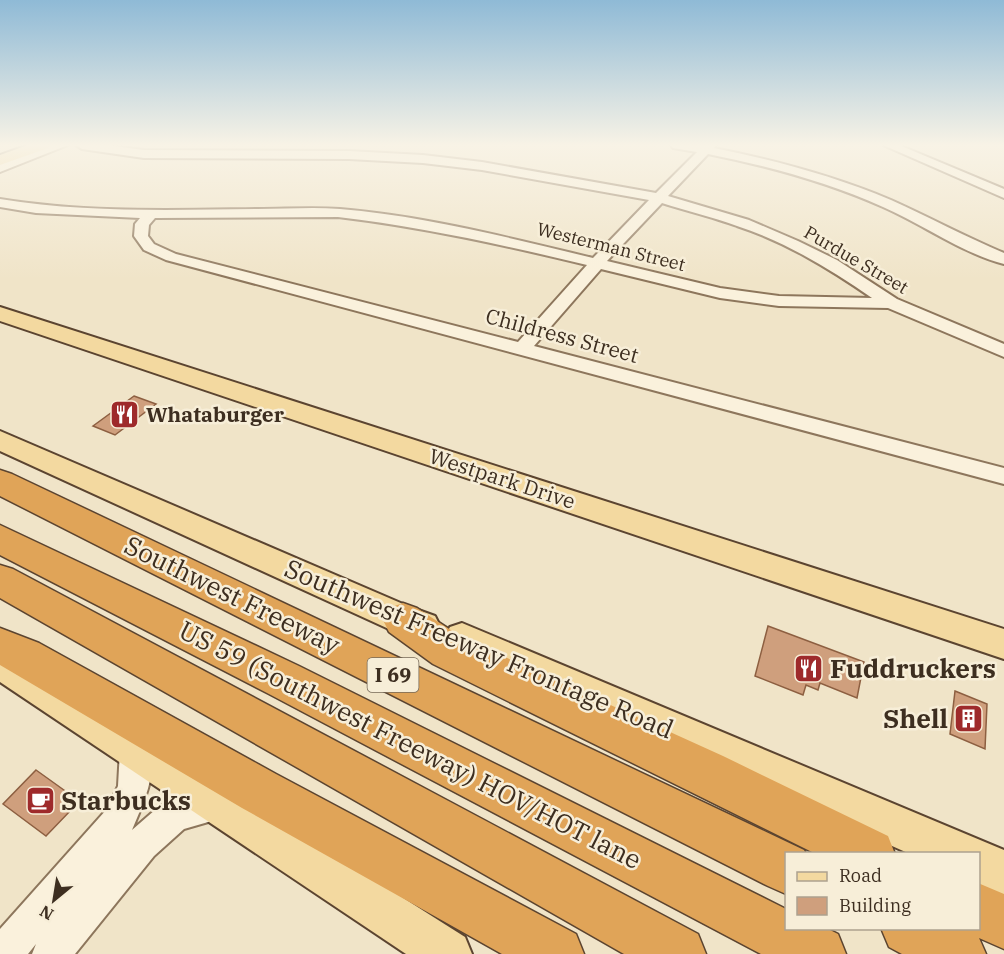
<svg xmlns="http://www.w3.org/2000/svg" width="1004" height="954" font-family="'IBM Plex Serif',serif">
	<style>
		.building { fill: #cf9f7d; stroke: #8d5f41; stroke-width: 1.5 }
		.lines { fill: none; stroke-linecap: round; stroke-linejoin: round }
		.minor-casing { stroke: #8d765c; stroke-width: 4 }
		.major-casing { stroke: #5b4430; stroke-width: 4 }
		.highway-casing { stroke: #5b4430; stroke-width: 3 }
		.minor { fill: #faf1dc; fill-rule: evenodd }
		.major { fill: #f3d9a0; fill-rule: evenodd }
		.highway { fill: #e0a458; fill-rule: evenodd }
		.labels { text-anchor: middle; stroke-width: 5; stroke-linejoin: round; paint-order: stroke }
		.far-street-label { font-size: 18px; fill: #3d2e20; stroke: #f7eed8 }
		.shield { fill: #f7eed8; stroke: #756857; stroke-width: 1.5 }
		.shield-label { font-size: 20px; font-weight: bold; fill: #3d2e20 }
		.street-label { font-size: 21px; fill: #3d2e20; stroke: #f7eed8 }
		.poi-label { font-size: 21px; font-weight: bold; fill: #3d2e20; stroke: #f7eed8; text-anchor: start }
		.near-street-label { font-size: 26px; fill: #3d2e20; stroke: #f7eed8 }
		.near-poi-label { font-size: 26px; font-weight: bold; fill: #3d2e20; stroke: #f7eed8; text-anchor: start }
	</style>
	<rect width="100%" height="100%" fill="#f0e4c8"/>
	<g class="building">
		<path d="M134,396L156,404L115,435L93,426Z"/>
		<path d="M768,626L864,662L857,698L820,683L818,690L806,685L803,695L755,676Z"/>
		<path d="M955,691L987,704L985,749L950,734Z"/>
		<path d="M36,770L75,798L73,808L46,836L3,804Z"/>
	</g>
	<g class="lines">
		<defs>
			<g id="minor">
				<path d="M51,145H68L0,172V164Z"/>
				<path d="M76,145H107L144,150L349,151L423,155L482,162L656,193L697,152L673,148L671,145H716L714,148C774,160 834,176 891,200C929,217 966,237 1004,253V264C964,254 922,224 883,207C827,182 768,166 708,154L668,196L749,220L798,241L837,260L897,299L1004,344V357L888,308L779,306L720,298L601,269L534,346L1004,468V484L166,260L144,250L134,236L135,224L140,218L36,213L0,207V199C85,213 172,210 258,209C285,209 313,207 340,209C425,216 510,238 593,258L649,200L482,170L423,163L349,159L144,158L82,149ZM662,203C687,211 713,217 737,226C786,242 830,269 872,298L779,296L720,288L607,261ZM338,217C422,227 504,245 587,265L518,342L176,254L154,244L148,236L149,225L155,218Z"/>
				<path d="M883,145H899L1004,189V198Z"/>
				<path d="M136,735L147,739C160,770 144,801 132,830L163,803L175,798L217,787L229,792L234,804L229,816L184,829L154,856L75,954H32L36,944L28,954H0V929L107,809L118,786L120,750L125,739Z"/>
			</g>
			<g id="major">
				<path d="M28,145H50L48,148L0,165V155Z"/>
				<path d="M0,307L1004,629V659L0,321Z"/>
				<path d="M0,431L410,607L435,616L440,626L435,636L423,641L391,630L0,451Z"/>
				<path d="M462,623L1004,850V895L978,884V854H910L450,649L444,638L450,627Z"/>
				<path d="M0,646L13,651L465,937L472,954H406L0,682Z"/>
			</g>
			<g id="highway">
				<path d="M0,470L12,474L804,850L806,854H786V894L768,886L0,496Z"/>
				<path d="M0,525L299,666L786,909V928H826L838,934L846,954H761L269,694L0,555Z"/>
				<path d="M0,565L13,569L698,934L706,954H624L0,598Z"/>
				<path d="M403,603L417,608L463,638L723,756L888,836L895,854H816L433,664L389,632L383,620L389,608Z"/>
				<path d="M0,628L39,643L276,774L576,934L584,954H502L242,808L0,665Z"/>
				<path d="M978,883L1004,894V949L979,938L986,954H902L889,947L881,928H978Z"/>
			</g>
		</defs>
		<use href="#minor" class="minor-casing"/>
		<use href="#major" class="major-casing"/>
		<use href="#highway" class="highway-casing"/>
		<use href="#minor" class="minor"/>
		<use href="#major" class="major"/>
		<use href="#highway" class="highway"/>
	</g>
	<linearGradient id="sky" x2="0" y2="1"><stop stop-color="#8fbad6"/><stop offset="0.52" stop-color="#f8f3e6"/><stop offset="1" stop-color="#f8f3e6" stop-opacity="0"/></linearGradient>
	<rect width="1004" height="279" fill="url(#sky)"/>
	<defs>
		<symbol id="restaurant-square" viewBox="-11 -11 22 22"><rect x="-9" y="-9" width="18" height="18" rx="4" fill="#9e2a2b" stroke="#f7eed8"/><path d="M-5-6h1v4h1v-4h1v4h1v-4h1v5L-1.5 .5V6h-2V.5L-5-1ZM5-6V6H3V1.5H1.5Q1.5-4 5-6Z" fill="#fff"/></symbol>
		<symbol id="building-square" viewBox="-11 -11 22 22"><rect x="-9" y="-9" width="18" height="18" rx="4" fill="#9e2a2b" stroke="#f7eed8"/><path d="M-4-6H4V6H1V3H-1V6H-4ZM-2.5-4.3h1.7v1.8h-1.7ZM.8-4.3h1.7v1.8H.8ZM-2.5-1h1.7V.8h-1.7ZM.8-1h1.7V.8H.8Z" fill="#fff"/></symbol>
		<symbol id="cafe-square" viewBox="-11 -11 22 22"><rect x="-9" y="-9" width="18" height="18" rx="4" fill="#9e2a2b" stroke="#f7eed8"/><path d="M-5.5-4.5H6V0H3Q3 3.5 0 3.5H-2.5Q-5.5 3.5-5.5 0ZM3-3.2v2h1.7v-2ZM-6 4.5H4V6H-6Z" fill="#fff"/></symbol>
	</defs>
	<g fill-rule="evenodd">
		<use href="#restaurant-square" x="108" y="398" width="33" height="33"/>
		<use href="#restaurant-square" x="792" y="652" width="33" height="33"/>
		<use href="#building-square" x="952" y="702" width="33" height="33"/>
		<use href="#cafe-square" x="24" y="784" width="33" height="33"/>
	</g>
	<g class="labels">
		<g class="far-street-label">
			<text transform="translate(611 247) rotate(14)" y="6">Westerman Street</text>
			<text transform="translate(856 260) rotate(30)" y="6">Purdue Street</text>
		</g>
		<rect class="shield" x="367.5" y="658" width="51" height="34" rx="4.5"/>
		<g class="shield-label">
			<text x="393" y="682">I 69</text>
		</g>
		<g class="street-label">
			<text transform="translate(562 336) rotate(15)" y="7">Childress Street</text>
			<text transform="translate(502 479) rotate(18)" y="7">Westpark Drive</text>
		</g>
		<g class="poi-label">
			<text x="146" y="422">Whataburger</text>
		</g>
		<g class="near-street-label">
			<text transform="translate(232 595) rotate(26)" y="9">Southwest Freeway</text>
			<text transform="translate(479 649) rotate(23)" y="9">Southwest Freeway Frontage Road</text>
			<text transform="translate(410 745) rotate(27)" y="9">US 59 (Southwest Freeway) HOV/HOT lane</text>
		</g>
		<g class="near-poi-label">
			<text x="830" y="678">Fuddruckers</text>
			<text x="948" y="728" text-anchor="end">Shell</text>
			<text x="61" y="810">Starbucks</text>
		</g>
	</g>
	<rect x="785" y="852" width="195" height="78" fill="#f7eed8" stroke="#ada18e" stroke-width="1.5"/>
	<rect x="797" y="872" width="30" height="9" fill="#f3d9a0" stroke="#ada18e" stroke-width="1.5"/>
	<text x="839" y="882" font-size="18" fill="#3d2e20">Road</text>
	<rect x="797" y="897" width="30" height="18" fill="#cf9f7d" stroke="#ada18e" stroke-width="1.5"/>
	<text x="839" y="912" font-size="18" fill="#3d2e20">Building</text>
	<g transform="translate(54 900) rotate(210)" stroke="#f7eed8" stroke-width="4.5" paint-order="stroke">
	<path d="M0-4.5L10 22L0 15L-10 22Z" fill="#3d2e20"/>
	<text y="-9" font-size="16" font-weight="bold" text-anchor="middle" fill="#3d2e20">N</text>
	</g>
</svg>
